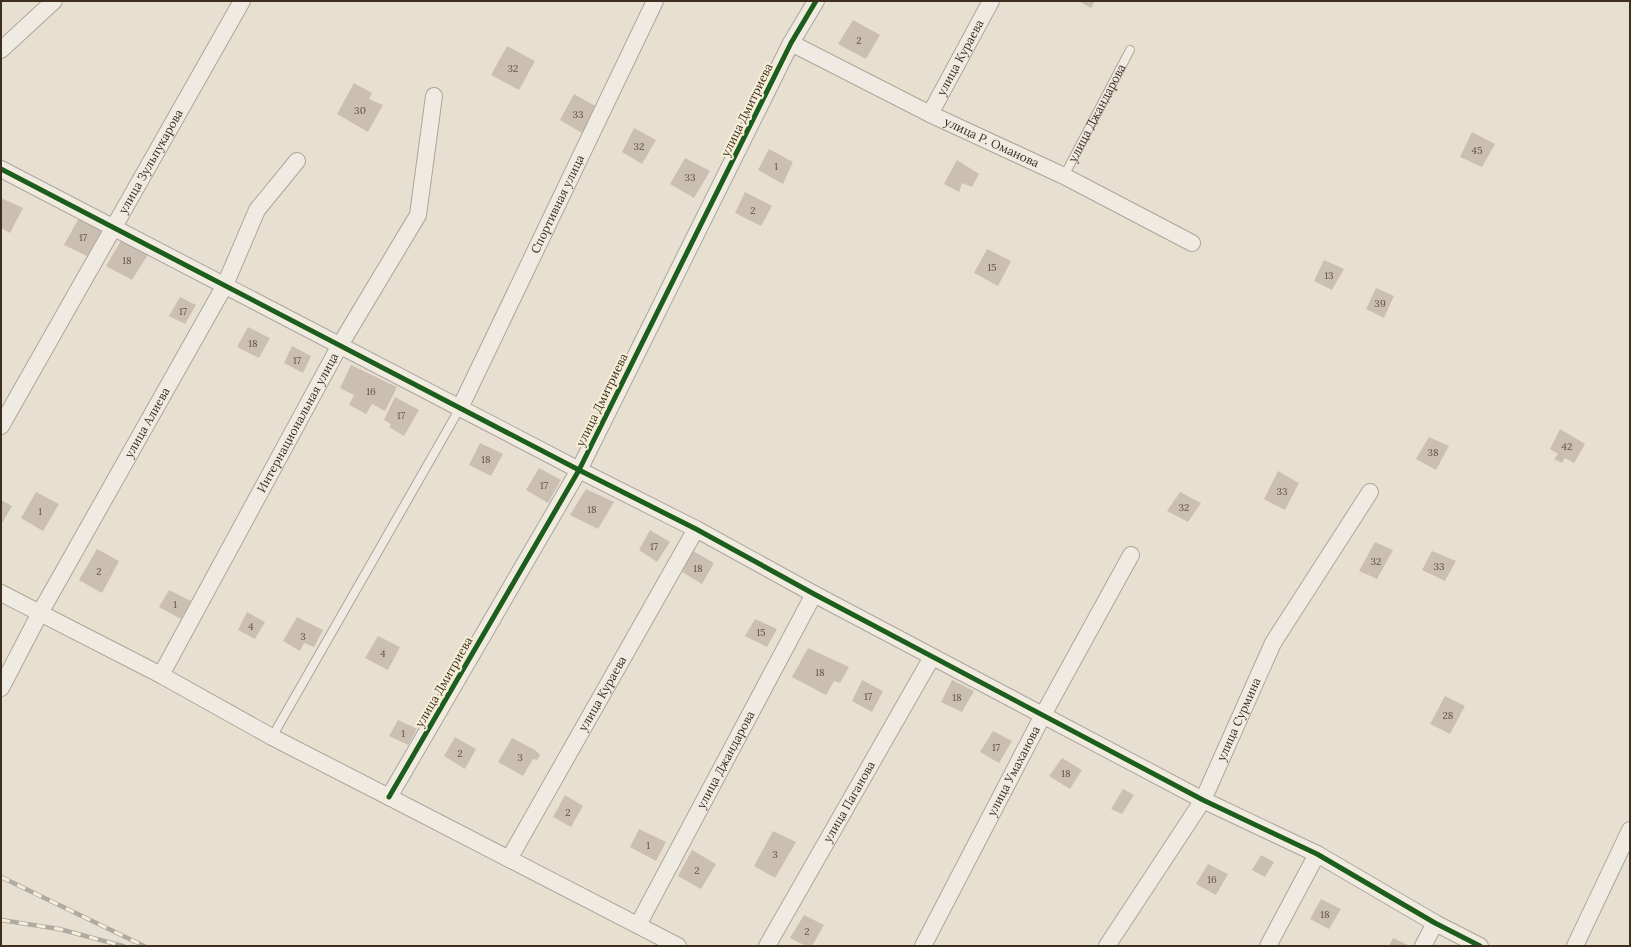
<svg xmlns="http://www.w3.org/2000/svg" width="1631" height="947" font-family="Lora,serif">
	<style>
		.building { fill: #cbbfb2 }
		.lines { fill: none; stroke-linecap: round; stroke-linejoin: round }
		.lane-casing { stroke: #ada599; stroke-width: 10 }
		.street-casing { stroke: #ada599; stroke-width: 18 }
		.lane { stroke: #efebe3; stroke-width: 8 }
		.street { stroke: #efebe3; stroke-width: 16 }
		.rail-casing { stroke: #afaaa2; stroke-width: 4.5 }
		.rail { stroke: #f7eed8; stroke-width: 3; stroke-dasharray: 9; stroke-linecap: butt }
		.cycleway-casing { stroke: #f7eed8; stroke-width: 8 }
		.cycleway { stroke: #1b5e20; stroke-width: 5 }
		.labels { text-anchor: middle; stroke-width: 4; stroke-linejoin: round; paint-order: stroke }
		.number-label { font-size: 10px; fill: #605244 }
		.street-label { font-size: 12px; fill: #3d2e20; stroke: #f7eed8 }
	</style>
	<rect width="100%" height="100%" fill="#e7e0d1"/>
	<g class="building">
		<path d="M1078,1H1095L1091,8Z"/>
		<path d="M853,20L880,35L866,59L838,44Z"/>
		<path d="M507,46L535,61L519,90L491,75Z"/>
		<path d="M354,83L372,93L369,99L383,105L368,132L337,114Z"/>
		<path d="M574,94L597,107L582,133L560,120Z"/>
		<path d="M634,128L656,140L642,164L622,152Z"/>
		<path d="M1472,132L1495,144L1482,167L1460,157Z"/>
		<path d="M769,149L793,162L783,184L758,170Z"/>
		<path d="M685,158L710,171L694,198L670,184Z"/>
		<path d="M957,160L979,174L972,187L962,183L959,192L944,184Z"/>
		<path d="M745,192L772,206L761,226L735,213Z"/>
		<path d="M1,198L23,208L10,233L1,228Z"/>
		<path d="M80,216L103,229L87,256L64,245Z"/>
		<path d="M122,239L149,253L132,280L106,266Z"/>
		<path d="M987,249L1011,261L998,286L974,273Z"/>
		<path d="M1324,260L1344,269L1332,290L1314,281Z"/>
		<path d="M1376,288L1394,296L1384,318L1366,309Z"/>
		<path d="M180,297L196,305L185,324L169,316Z"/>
		<path d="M248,327L270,338L259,358L237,347Z"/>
		<path d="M292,346L311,356L303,373L284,363Z"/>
		<path d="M351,365L397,387L385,411L372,404L366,414L349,405L354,395L340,388Z"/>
		<path d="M395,397L419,410L404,436L389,427L391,424L384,420Z"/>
		<path d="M1560,429L1585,444L1574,463L1565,458L1562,463L1554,459L1558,454L1550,449Z"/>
		<path d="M1429,437L1449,446L1436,470L1416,459Z"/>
		<path d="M480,443L503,454L491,476L469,465Z"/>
		<path d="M539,468L561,480L548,503L526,490Z"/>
		<path d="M1278,471L1299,483L1285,510L1264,499Z"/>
		<path d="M586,489L614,502L598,529L570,515Z"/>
		<path d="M36,492L59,504L43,531L21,518Z"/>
		<path d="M1180,492L1201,503L1188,522L1167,511Z"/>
		<path d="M1,500L12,506L1,525Z"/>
		<path d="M650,530L670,542L657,562L639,550Z"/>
		<path d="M1375,542L1393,550L1377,579L1359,571Z"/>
		<path d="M97,549L119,561L102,593L79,580Z"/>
		<path d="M693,551L714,563L702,584L682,572Z"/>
		<path d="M1432,551L1456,561L1445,581L1422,570Z"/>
		<path d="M169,590L191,601L181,619L159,607Z"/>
		<path d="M247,612L265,622L255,639L238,630Z"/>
		<path d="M297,617L323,630L314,647L304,643L300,651L283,641Z"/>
		<path d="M755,619L777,629L767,647L745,636Z"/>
		<path d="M378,636L400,647L388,670L365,658Z"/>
		<path d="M808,648L849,667L840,683L834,681L826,695L792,677Z"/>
		<path d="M862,680L883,691L872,712L852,701Z"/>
		<path d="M952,680L974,691L962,712L941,702Z"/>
		<path d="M1445,696L1465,706L1450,734L1430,724Z"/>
		<path d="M398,720L417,729L408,745L389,736Z"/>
		<path d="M993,731L1012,741L999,763L980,752Z"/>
		<path d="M455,737L476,749L465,769L444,756Z"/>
		<path d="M512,738L535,750L540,755L537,760L533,759L523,776L498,762Z"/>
		<path d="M1062,758L1082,770L1070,789L1049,776Z"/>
		<path d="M1123,789L1134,795L1122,814L1111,809Z"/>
		<path d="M565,795L583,806L571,827L553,817Z"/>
		<path d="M639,829L666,842L656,861L630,847Z"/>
		<path d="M773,831L796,842L775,878L754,866Z"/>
		<path d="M692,850L716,864L701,889L678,876Z"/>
		<path d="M1261,855L1274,862L1265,877L1252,870Z"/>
		<path d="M1208,864L1228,874L1216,895L1196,884Z"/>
		<path d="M1321,899L1341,909L1329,929L1310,919Z"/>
		<path d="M804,915L824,925L812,946H806L790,938Z"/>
		<path d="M1393,938L1410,946H1389Z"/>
	</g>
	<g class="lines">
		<defs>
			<g id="lane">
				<path id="s1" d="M1064,176L1130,50"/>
				<path d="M272,737L460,408"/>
			</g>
			<g id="street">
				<path id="s2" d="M791,43L930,114L1064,176L1192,243"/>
				<path d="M1,50L54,1"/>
				<path id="s3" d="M930,114L991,1"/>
				<path d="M1,169L579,470L696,529L814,594L1203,800L1317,854L1435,923L1480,946"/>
				<path id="s4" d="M460,408L655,1"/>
				<path id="s5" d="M1,426L242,1"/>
				<path d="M1,593L161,675L272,737L389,797L678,946"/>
				<path id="s6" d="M161,675L340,345L418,215L434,96"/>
				<path id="s7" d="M1,688L40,613L225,285L257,210L297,161"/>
				<path d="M389,797L579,470L791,43L816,1"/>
				<path id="s8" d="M509,859L696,529"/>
				<path id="s9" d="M638,925L814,594"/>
				<path id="s10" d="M767,946L932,657"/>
				<path id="s11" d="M923,946L1043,715L1131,555"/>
				<path id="s12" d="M1107,946L1203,800L1273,643L1370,492"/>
				<path d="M1268,946L1317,854"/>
				<path d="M1423,946L1435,923"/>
				<path d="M1575,946L1630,830"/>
			</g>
		</defs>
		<use href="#lane" class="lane-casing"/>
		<use href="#street" class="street-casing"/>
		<use href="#lane" class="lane"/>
		<use href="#street" class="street"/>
		<defs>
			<g id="rail">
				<path d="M1,877L144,946"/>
				<path d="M1,920L59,929L123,946"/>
			</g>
		</defs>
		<use href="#rail" class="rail-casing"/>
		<use href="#rail" class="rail"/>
		<defs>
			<g id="cycleway">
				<path d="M1,169L579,470L696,529L814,594L1203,800L1317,854L1435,923L1480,946"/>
				<path d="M389,797L579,470L791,43L816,1"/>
			</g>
		</defs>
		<use href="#cycleway" class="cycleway-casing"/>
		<use href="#cycleway" class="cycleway"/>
	</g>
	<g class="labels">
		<g class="number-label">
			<text x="859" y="44">2</text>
			<text x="513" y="72">32</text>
			<text x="360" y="114">30</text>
			<text x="578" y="118">33</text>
			<text x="639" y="150">32</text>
			<text x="1477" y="154">45</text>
			<text x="776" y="170">1</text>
			<text x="690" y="181">33</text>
			<text x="753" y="214">2</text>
			<text x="83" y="241">17</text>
			<text x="127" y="264">18</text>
			<text x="992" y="271">15</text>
			<text x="1329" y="279">13</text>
			<text x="1380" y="307">39</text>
			<text x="183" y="315">17</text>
			<text x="253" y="347">18</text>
			<text x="297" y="364">17</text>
			<text x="371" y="395">16</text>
			<text x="401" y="419">17</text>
			<text x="1567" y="450">42</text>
			<text x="1433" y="456">38</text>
			<text x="486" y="463">18</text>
			<text x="544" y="489">17</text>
			<text x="1282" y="495">33</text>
			<text x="1184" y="511">32</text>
			<text x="592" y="513">18</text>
			<text x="40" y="515">1</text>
			<text x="654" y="550">17</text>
			<text x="1376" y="565">32</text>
			<text x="1439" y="570">33</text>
			<text x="698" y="572">18</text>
			<text x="99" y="575">2</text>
			<text x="175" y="608">1</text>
			<text x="251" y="630">4</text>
			<text x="761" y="636">15</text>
			<text x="303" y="640">3</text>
			<text x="383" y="657">4</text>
			<text x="820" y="676">18</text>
			<text x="868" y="700">17</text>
			<text x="957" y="701">18</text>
			<text x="1448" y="719">28</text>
			<text x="403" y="737">1</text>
			<text x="996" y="751">17</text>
			<text x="460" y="757">2</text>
			<text x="520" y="761">3</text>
			<text x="1066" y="777">18</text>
			<text x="568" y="816">2</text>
			<text x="648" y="849">1</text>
			<text x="775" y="858">3</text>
			<text x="697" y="874">2</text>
			<text x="1212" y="883">16</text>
			<text x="1325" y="918">18</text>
			<text x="807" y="935">2</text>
		</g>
		<g class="street-label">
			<text dy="4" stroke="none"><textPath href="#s3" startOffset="64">улица Кураева</textPath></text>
			<text transform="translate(747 110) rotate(-64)" y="4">улица Дмитриева</text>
			<text dy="4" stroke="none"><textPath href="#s1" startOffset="71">улица Джандарова</textPath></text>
			<text dy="4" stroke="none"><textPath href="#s2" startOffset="224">улица Р. Оманова</textPath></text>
			<text dy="4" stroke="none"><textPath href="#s5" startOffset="304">улица Зульпукарова</textPath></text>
			<text dy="4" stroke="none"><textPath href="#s4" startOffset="226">Спортивная улица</textPath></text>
			<text transform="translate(602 400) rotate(-64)" y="4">улица Дмитриева</text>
			<text dy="4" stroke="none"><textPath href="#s7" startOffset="303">улица Алиева</textPath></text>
			<text dy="4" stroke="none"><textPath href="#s6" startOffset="287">Интернациональная улица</textPath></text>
			<text transform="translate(444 682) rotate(-60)" y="4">улица Дмитриева</text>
			<text dy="4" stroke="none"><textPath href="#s8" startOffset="190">улица Кураева</textPath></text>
			<text dy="4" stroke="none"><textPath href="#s12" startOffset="263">улица Сурмина</textPath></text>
			<text dy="4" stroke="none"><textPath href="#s9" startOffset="187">улица Джандарова</textPath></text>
			<text dy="4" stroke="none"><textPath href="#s11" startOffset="197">улица Умаханова</textPath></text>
			<text dy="4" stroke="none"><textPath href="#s10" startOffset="166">улица Паганова</textPath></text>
		</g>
	</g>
	<rect width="1631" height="947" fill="none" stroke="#3d2e20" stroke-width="4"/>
</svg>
